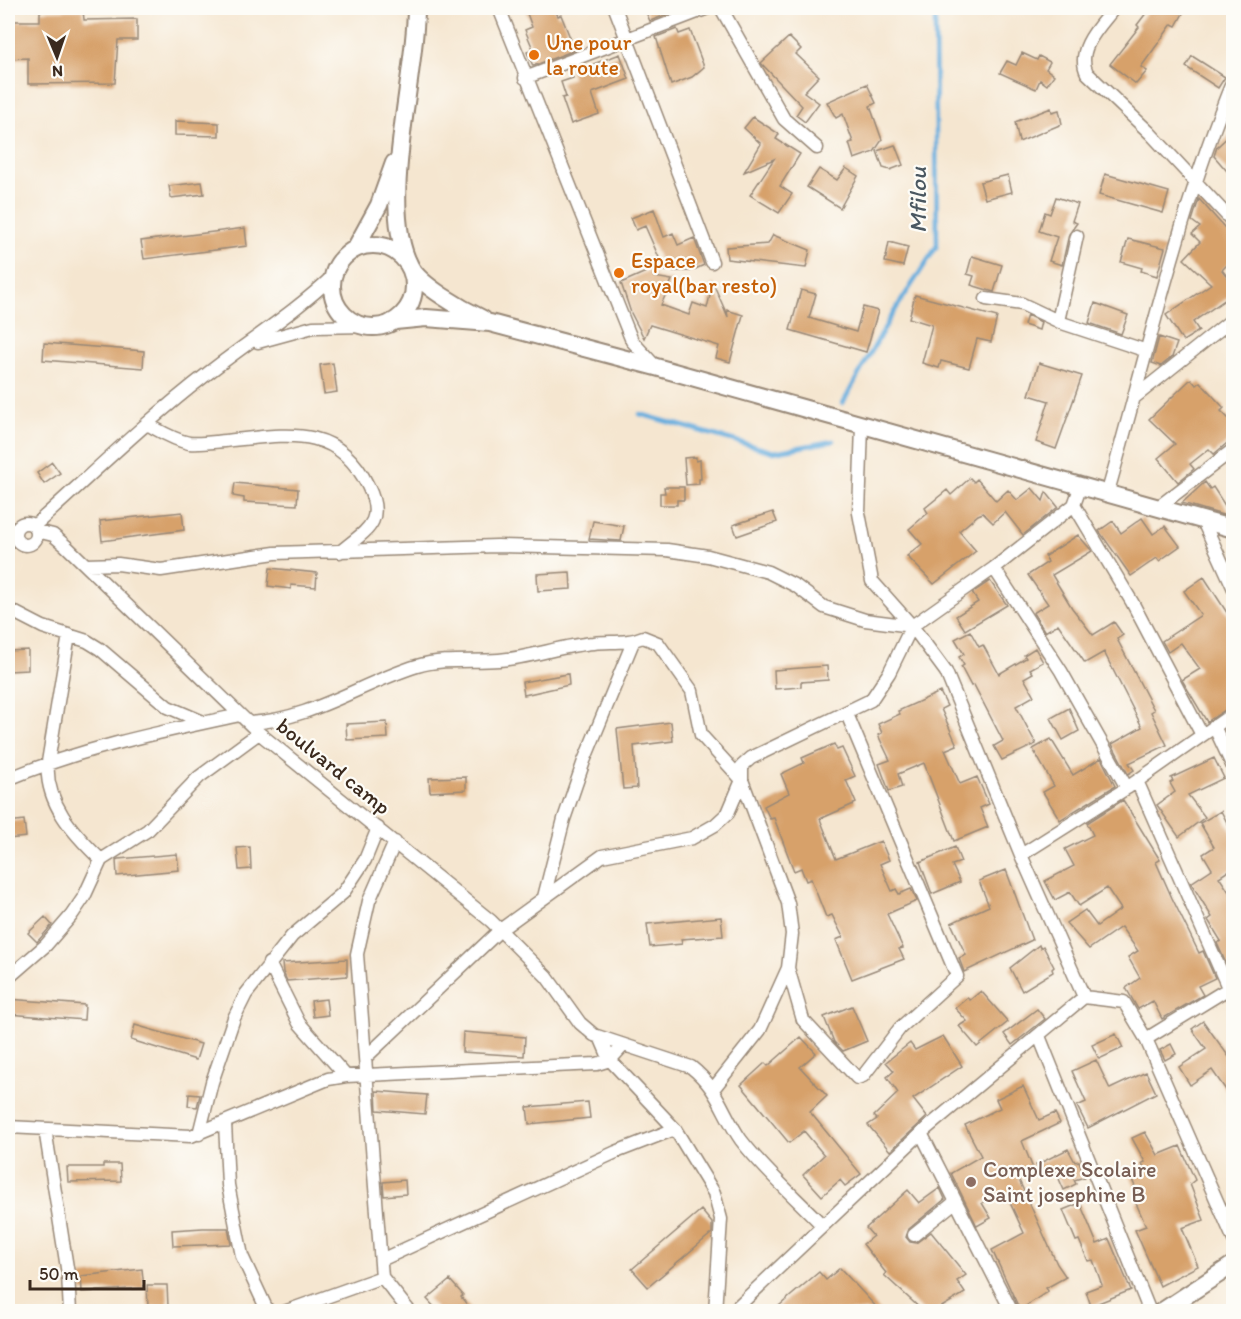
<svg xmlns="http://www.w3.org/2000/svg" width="1241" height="1319" viewBox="0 0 1241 1319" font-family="Itim,sans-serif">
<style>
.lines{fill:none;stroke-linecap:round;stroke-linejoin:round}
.stream{stroke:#68aede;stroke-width:4.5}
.building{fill:#d7a16a}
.street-casing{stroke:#988877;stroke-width:15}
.secondary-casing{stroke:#988877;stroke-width:20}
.street{stroke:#fff;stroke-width:12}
.secondary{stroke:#fff;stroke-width:16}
.food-dot{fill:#e8710a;stroke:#fdfcf7;stroke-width:2}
.education-dot{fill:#8d6e63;stroke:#fdfcf7;stroke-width:2}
.labels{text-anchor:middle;stroke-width:4.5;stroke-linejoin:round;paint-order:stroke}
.food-label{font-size:22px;fill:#c56008;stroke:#fdfcf7;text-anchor:start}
.street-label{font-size:22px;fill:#3b2a1e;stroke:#fdfcf7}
.education-label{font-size:22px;fill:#785e54;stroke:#fdfcf7;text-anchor:start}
.water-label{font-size:24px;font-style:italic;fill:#4b5861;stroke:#fdfcf7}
</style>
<rect width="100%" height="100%" fill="#fdfcf7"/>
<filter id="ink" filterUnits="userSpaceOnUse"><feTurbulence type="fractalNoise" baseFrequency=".0167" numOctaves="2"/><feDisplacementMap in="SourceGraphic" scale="12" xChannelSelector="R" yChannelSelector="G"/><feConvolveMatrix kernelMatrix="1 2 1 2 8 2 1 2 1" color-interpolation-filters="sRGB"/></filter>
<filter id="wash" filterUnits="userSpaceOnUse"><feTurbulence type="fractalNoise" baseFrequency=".008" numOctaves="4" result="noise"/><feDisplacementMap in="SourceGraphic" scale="24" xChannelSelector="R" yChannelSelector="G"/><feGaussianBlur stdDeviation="1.35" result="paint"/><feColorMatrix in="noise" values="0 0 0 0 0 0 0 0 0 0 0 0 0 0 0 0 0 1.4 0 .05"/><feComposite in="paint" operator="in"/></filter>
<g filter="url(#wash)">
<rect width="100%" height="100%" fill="#f5e6d0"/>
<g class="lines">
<path class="stream" d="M843 403 890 318 937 246 935 20 940 8
M640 414 774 452 833 441"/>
</g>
<g id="blocks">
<path class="building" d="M525 8H554L558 16 561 15 575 50 533 66 527 52 533 49 525 30 532 27Z
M644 8H668L671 13 650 21Z
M1150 8H1186L1176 26 1172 24 1141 67 1147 71 1136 84 1110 64 1139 27 1137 25Z
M83 10 84 20 137 19V40H118L115 83 28 84V58L8 59V21H40V11Z
M677 29 679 34 690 30 704 67 692 77 671 85 656 37Z
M789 37 801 49 796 54 819 76 804 92 819 103 805 122 796 115 802 106 761 63Z
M1022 53 1037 60 1039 56 1050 62 1046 69 1054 75 1047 85 1040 80 1036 89 1000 73 1007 61 1016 65Z
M620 54 629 79 592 93 599 114 571 124 562 98 566 97 561 82 573 78 570 70 582 65 583 68Z
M1192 56 1225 77 1218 88 1186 67Z
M867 84 876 103 870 106 882 140 874 152 854 159 849 143 853 142 843 114 836 118 827 102Z
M1051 108 1052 112 1059 110 1062 124 1019 142 1015 122Z
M753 117 779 134 776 139 800 154 780 186 792 194 779 213 750 195 774 159 744 172 761 144 744 128Z
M175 121 219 123V136L175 135Z
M1233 132V178L1214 156 1217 147Z
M895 145 903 165 890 170 883 168 877 151Z
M846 168 858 176 840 208 807 187 819 169 837 180Z
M1105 174 1169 192 1163 213 1099 195Z
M1008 175 1012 192 985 199 980 182Z
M202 182 204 194 171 198 169 186Z
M1056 197 1078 204 1072 221 1077 223 1069 234 1062 265 1049 261 1057 237 1039 231 1045 212 1050 214Z
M1199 199 1233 237V259L1222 270 1233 284V294L1193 322 1199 331 1183 341 1166 315 1211 284 1184 259 1200 242 1192 234 1200 227 1192 221Z
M654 209 664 237 673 233 678 245 694 238 704 265 691 271H665L645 226 636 230 631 218Z
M245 228 247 246 144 259 141 241Z
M773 235 810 250 806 268 727 259 726 247 768 244Z
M1128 239 1165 248 1157 276 1141 271 1142 268 1121 262Z
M889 242 908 247 903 266 885 262Z
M972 256 1002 265 994 292 971 285 974 276 967 274Z
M655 268 654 277 672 280 661 305 689 315 693 303 707 308 713 283 728 317 727 310 743 315 730 362 716 358 719 346 650 325 644 338 631 313 621 283Z
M801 290 816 294 809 318 856 332 863 307 878 311 866 352 790 330Z
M915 295 997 317 991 342 977 339 969 368 941 361 939 368 922 363 932 325 909 318Z
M1095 303 1128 315 1121 334 1089 323Z
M1027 315 1041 322 1039 330 1024 325Z
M1159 337 1177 343 1172 357 1161 366 1152 363Z
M44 343 144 351 143 368 43 360Z
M333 363 337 392 324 394 320 365Z
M1039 363 1082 376 1056 449 1036 442 1049 401 1029 395Z
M1191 379 1196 385 1200 382 1224 408 1221 411 1233 423V438L1214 454 1209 449 1190 464 1194 469 1178 482 1158 458 1175 444 1149 419Z
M696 457V461L700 460 701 479H699V484L686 485 684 458Z
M52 462 60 473 44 484 37 473Z
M970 478 974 482 977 479 996 501 1008 490 1017 500 1032 488 1043 501 1046 492 1058 507 1023 535 1005 512 993 523 983 513 978 515 959 531 976 551 934 584 907 556 922 544 909 529 928 513 925 508 947 490 951 495Z
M1205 482 1210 489 1213 487 1233 518 1182 503Z
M235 483 298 489 297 505 244 502V498L233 496Z
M664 487H684V500H677V505H660V493H665Z
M182 512 184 530 102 541 100 521Z
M773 512 777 522 737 536 733 525Z
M1142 518 1153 534 1165 526 1180 546 1159 561 1157 558 1131 576 1099 531 1113 521 1121 533Z
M593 521 624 526 621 541 589 539Z
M1078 535 1092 551 1052 575 1072 608 1093 635 1114 622 1123 635 1117 639 1154 710 1151 712 1167 745 1129 763 1134 770 1128 774 1112 744 1142 727 1104 652 1085 663 1058 624 1045 632 1033 613 1048 604 1028 575 1048 562 1045 556Z
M270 568 317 573 316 587 291 585V589L268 586Z
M570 572 571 589 538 591 537 574Z
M1204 577 1233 622V705L1207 722 1182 680 1200 669 1181 643 1168 652 1162 641 1201 615 1184 591Z
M990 581 1007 605 965 630 956 616 978 602 972 593Z
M970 631 979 647 983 645 999 674 1026 658 1024 655 1035 648 1043 662 1030 669 1033 673 1024 678 1034 696 1016 706 1036 744 1002 760 994 746 1003 741 974 685 971 686 961 667 964 665 959 657 964 654 955 639Z
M28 650V670L8 671V651Z
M827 666 828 680 801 682V687L775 689 774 670Z
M568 674 569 685 524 695 522 682Z
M940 692 947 706 941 709 957 745 945 750 960 784 977 777 989 804 980 808 988 827 954 841 924 763 898 774 902 787 889 791 879 764 890 760 878 735 882 733 878 724 900 714 898 711Z
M1069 708 1079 731 1063 740 1051 718Z
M387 722 388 738 347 740 346 724Z
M671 722 673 741 634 746 637 788 623 789 617 729Z
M1051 739 1073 775 1101 758 1115 786 1060 820 1043 792 1054 786 1033 749Z
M834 744 837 750 842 748 855 776 846 780 856 803 820 819 836 859 881 841 889 860 880 864 892 891 896 889 899 894 911 889 917 901 887 914 903 948 899 949 904 959 852 979 836 940 843 937 832 915 826 917 811 879 806 881 801 868 794 871 774 818 770 819 764 806 789 793 781 774 804 763 802 758Z
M1214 758 1224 778 1188 795 1205 817 1179 837 1157 805 1175 792 1170 783 1173 781 1171 778Z
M466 777V790L430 792 429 778Z
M1123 800 1160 860 1156 862 1172 898 1199 953 1203 951 1215 978 1198 986 1203 995 1162 1019 1153 1001 1138 1009 1126 988 1140 978 1128 957 1138 951 1121 927 1089 949 1066 923 1085 910 1097 926 1121 909 1107 888 1079 906 1070 892 1055 900 1045 881 1074 866 1065 849 1093 835 1087 823Z
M1221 811 1233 834V868L1219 877 1233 898 1232 977 1217 943 1221 941 1208 920 1212 917 1191 883 1212 869 1203 854 1214 847 1200 823Z
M24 820 26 837 8 839V822Z
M250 847 251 869 239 870 237 848Z
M955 847 961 862 952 865 960 882 932 894 920 862Z
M177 854 179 870 117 876 116 860 118 859Z
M1006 870 1032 940 964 972 959 958 966 955 951 923 989 906 979 881Z
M45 917 52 925 37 942 28 933Z
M721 917 723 936 681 939 682 944 650 947 647 924Z
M1039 945 1040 948 1043 946 1054 967 1052 969 1053 972 1022 991 1010 968Z
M347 959V976L287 981 283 972 282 963Z
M981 991 1008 1022 977 1047 959 1026 967 1021 955 1008 967 998 970 1000Z
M8 999 85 1005 84 1020 8 1014Z
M326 999 328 1015 313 1017 311 1001Z
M852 1006 867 1041 843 1051 834 1042 824 1017Z
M1037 1009 1045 1019 1012 1045 1004 1034Z
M1203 1021 1229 1057 1233 1054V1100L1212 1070 1190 1085 1179 1067 1206 1049 1192 1029Z
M135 1025 201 1044 196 1060 131 1040Z
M463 1032 525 1037 524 1056 462 1052Z
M1116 1034 1123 1048 1099 1059 1092 1045Z
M943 1036 962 1066 913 1099 927 1117 890 1151 868 1125 877 1119 874 1116 898 1093 887 1077 894 1071 886 1062 910 1043 915 1050Z
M801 1037 816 1053 800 1067 827 1096 810 1112 861 1174 845 1186 840 1180 822 1196 803 1175 824 1155 804 1131 789 1143 741 1085 765 1063 768 1066Z
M1171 1044 1176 1054 1165 1060 1160 1050Z
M1096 1060 1110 1089 1146 1072 1156 1093 1088 1128 1077 1106 1086 1102 1072 1071Z
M1023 1086 1039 1120 1055 1113 1060 1123 1022 1141 1034 1171 1018 1178 1057 1264 1066 1277 1046 1288 1048 1291 1020 1310 992 1250 1024 1233 1005 1192 982 1203 991 1218 977 1226 951 1173 981 1156 965 1125 1000 1108 996 1099Z
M376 1091 427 1095 425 1114 377 1110Z
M189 1094 200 1095 197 1107 188 1106Z
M588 1102 590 1118 529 1124 527 1107Z
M1145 1132 1158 1155 1180 1146 1195 1180 1190 1184 1204 1220 1182 1228 1198 1266 1160 1286 1135 1230 1146 1226 1136 1203 1141 1200 1130 1175 1144 1168 1142 1163 1145 1162 1132 1138Z
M1068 1149 1075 1162 1079 1161 1085 1177 1074 1180 1076 1184 1064 1190 1055 1170 1042 1177 1036 1165Z
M103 1164H120L121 1181 68 1182 67 1167H103Z
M405 1180 406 1194 384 1196 383 1182Z
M940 1188 945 1199 909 1229 906 1237 910 1242 916 1243 931 1232 966 1275 957 1281 965 1293 935 1311H923L884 1275 886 1273 863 1244 873 1236 866 1228 908 1190 919 1203Z
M1080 1203 1097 1244 1109 1239 1131 1290 1091 1306 1086 1291 1102 1285 1093 1260 1088 1261 1079 1240 1076 1241 1063 1210Z
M701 1210 712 1223V1233L648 1287 632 1269Z
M203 1228H228L231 1244 173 1246 172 1230Z
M840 1268 880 1311H773L819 1272 826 1280Z
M142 1269 144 1288 82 1292 81 1276Z
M450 1280 463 1295 461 1297 472 1311H438L427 1299Z
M147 1285H167L168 1306 148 1307Z"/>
</g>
</g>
<g filter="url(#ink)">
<use href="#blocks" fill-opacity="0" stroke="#988877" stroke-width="1.5"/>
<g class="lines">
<g class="street-casing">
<path id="street" d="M499 8 632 341 656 367
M615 8 712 262
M721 8 784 119 817 148
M1114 8C1101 25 1075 49 1087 73L1150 133 1234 223
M525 78 708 8
M986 299 1022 304 1062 323 1144 350
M1058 321 1077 236
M258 342 313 327 367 326
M1135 397 1234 318
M147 424C160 431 174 440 189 443 201 444 213 442 225 441 285 435 337 422 368 486 386 523 366 530 340 552
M862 426 859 513 872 581 912 626 946 672 1021 855 1084 997 1124 1002 1146 1039 1234 1240
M1107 495C1147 355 1178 214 1234 78
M1074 505 1132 602 1202 735
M1157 508 1234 449
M1203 521 1234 589
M15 534a11 11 0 1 1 22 0a11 11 0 1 1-22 0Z
M34 526C91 475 146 421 207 374 249 341 294 313 333 276
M37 531 53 535 66 546 259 733 491 921 547 977 580 1023 594 1035 691 1067C719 1089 722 1113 741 1140 764 1170 795 1197 822 1225
M86 565 118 564 161 570 275 553 497 546 667 550 708 556 768 572 796 586 824 607 865 620 912 626
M994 568 1061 671 1127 788
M8 609 43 627 87 641 100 649 168 707 203 722
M69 635 48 762C44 802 74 834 101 860
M249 723C311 720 359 684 417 666 444 658 472 662 499 660 531 658 562 645 594 643 611 641 627 644 643 637L658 643 692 691 701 735 742 780 788 903 792 934 788 968 803 1020 857 1078 863 1076 900 1028 957 976 847 714
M1214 726 1234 769
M8 779C82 748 161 732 240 715
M1137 781 1234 1001
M395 842 369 901 357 954 382 1277 410 1312
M1021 855 1127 788 1234 713
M544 897 564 819 584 761 633 642
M269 963 299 1023 346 1076
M8 978 46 945 71 916 84 897 101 860 148 830 199 777 259 733
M1039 1036 1150 1312
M601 1039 610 1060 675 1129 714 1193 721 1219 715 1312
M1146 1039 1234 985
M365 1058 500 930 602 856 692 838 715 825 728 813 742 780V766L751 758 871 700 889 673 912 626 994 568 1074 505 1080 488
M714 1088 760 1030 788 968
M225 1123 228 1185 242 1256 268 1312
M8 1127 191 1136 328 1079 346 1076 597 1064 610 1060 623 1046
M45 1129 68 1274 70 1312
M921 1133 1012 1312
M199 1134 212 1082 234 1018 246 994 292 936 343 893 365 860 378 828
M914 1235 955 1202
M381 1260 616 1152 675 1129
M284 1312 382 1277
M732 1312 921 1133 1084 997"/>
</g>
<g class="secondary-casing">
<path id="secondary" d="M416 8C416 79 378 205 410 266 419 285 464 310 483 319
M332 286a41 41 0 1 1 82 0a41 41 0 1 1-82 0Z
M355 249 379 205 394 163
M395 321 426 318 490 323 656 367 1234 529
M1161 1312 1234 1264"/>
</g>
<use href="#street" class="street"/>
<use href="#secondary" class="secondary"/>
</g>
</g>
<g class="food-dot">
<circle cx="534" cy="55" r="6"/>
<circle cx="619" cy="273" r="6"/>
</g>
<circle class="education-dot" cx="971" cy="1182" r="6"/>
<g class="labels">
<g class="food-label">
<text x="546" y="50">Une pour<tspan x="546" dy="25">la route</tspan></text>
<text x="631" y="268">Espace<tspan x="631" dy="25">royal(bar resto)</tspan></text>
</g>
<g class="street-label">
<text transform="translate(334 766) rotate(39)" y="8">boulvard camp</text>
</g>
<g class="education-label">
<text x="983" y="1177">Complexe Scolaire<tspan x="983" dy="25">Saint josephine B</tspan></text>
</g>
<g class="water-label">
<text transform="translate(918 200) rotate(-90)" y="8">Mfilou</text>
</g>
</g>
<rect width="1241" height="1319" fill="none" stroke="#fdfcf7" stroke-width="30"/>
<g transform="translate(57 57) rotate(178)" stroke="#fdfcf7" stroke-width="4.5" paint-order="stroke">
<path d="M0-4.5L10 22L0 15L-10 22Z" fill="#3b2a1e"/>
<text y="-9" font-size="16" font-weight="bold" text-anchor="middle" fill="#3b2a1e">N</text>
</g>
<path d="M30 1280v9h114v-9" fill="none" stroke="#3b2a1e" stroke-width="3"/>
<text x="39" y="1280" font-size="18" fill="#3b2a1e" stroke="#fdfcf7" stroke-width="4.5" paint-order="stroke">50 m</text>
</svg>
